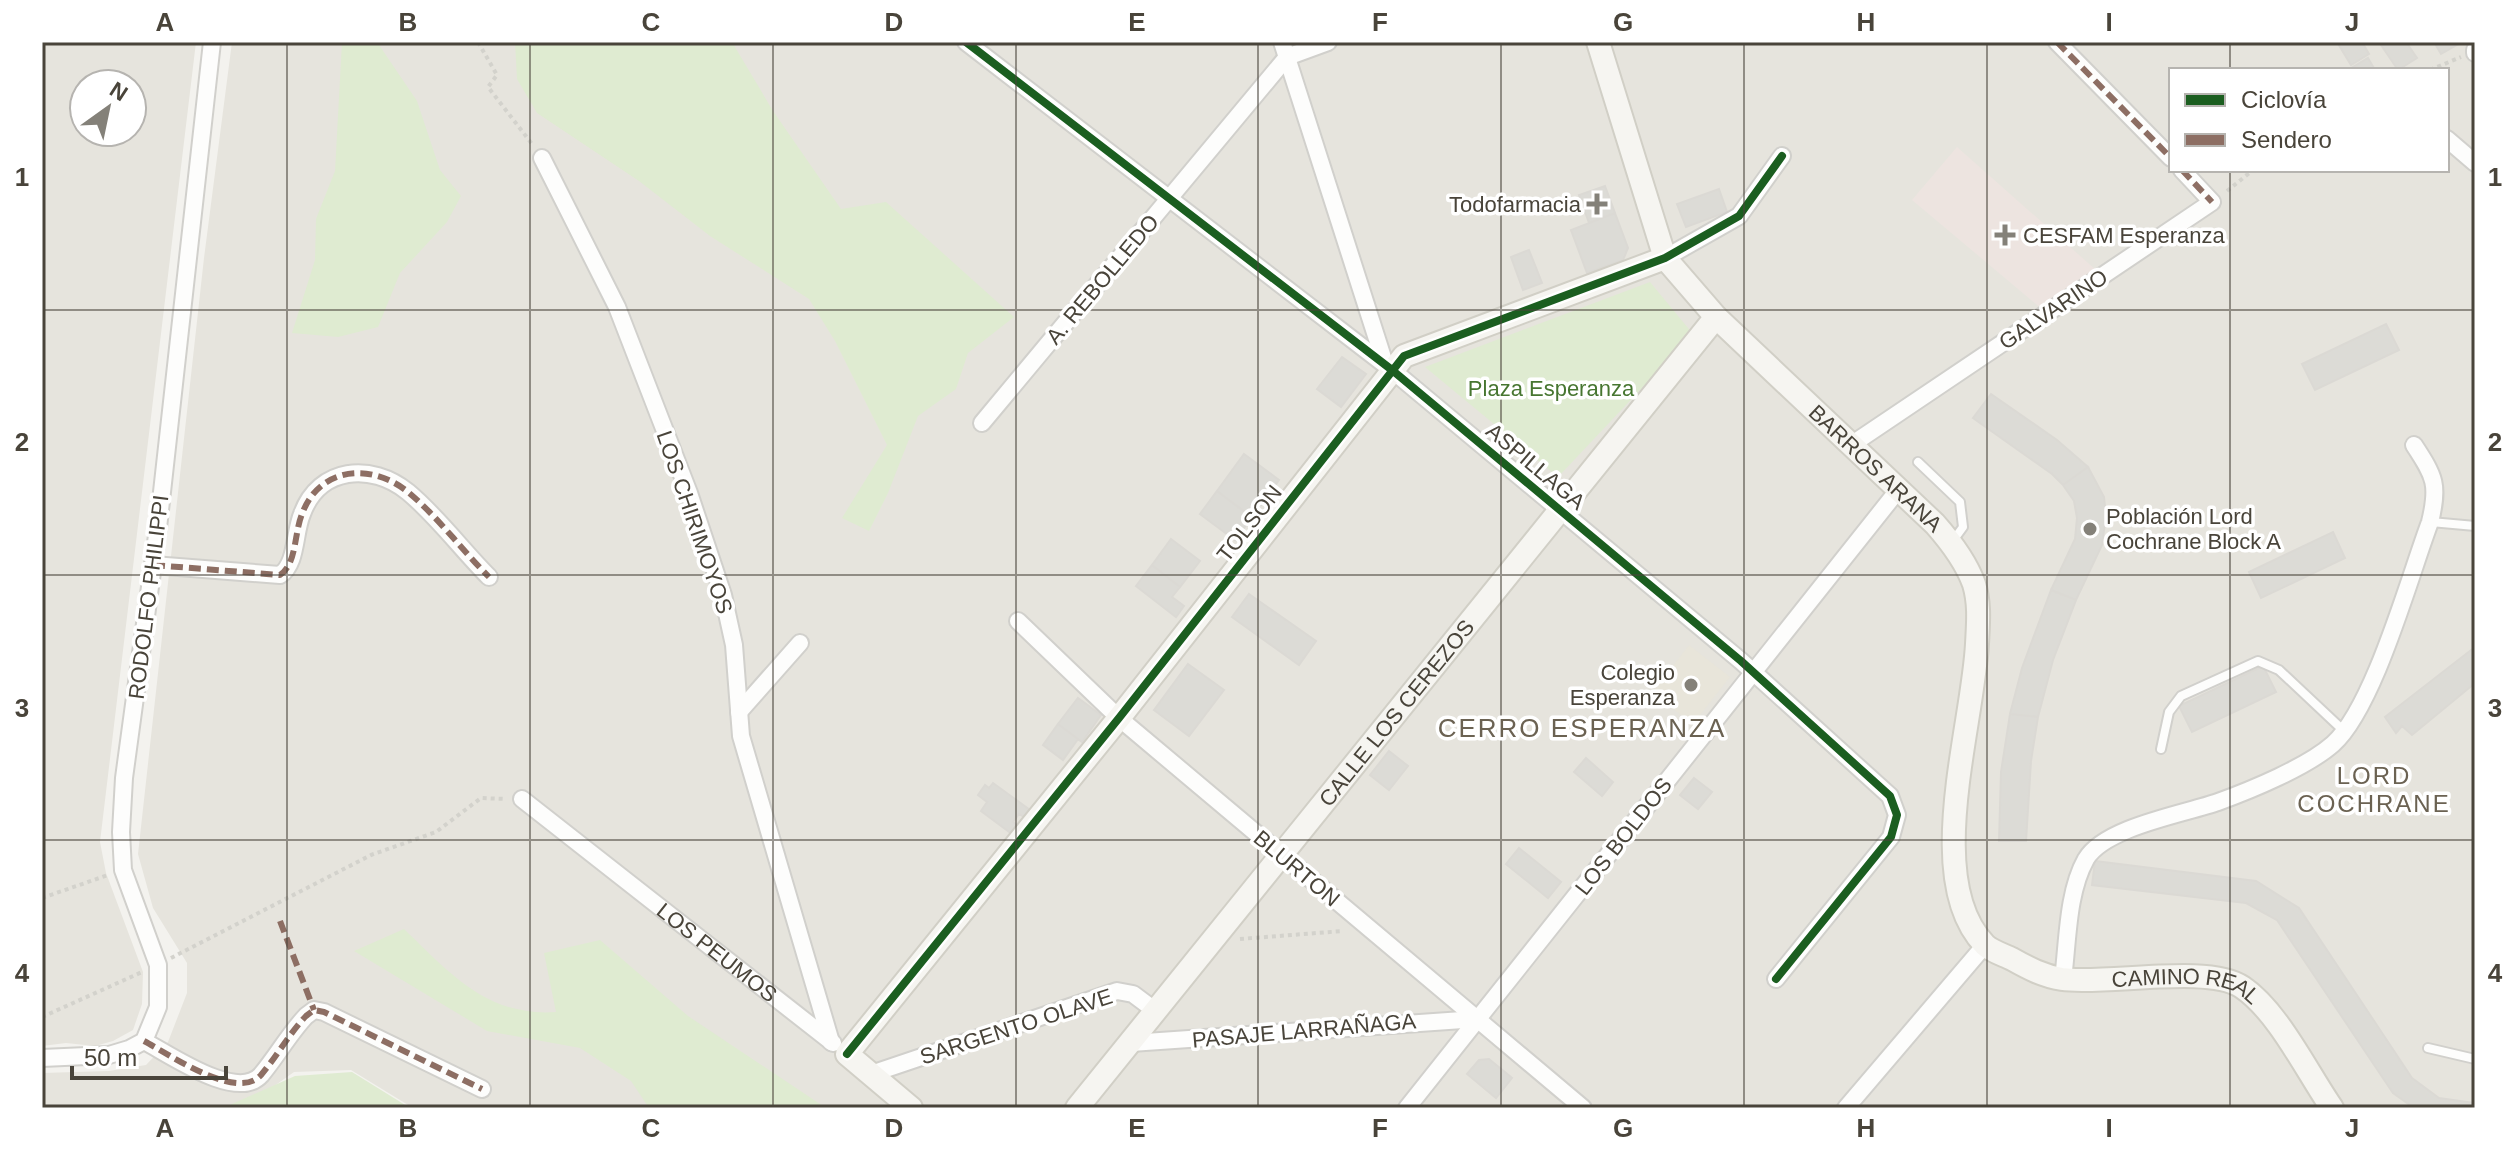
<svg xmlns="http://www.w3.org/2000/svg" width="2517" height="1150" viewBox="0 0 2517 1150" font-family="Helvetica,sans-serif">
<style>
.residential{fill:#e6e4dd;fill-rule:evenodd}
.education{fill:#e8e5da}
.medical{fill:#ede4e0}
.green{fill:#dfebd1}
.building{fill:#dcdbd6;stroke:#dbd9d4;stroke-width:2}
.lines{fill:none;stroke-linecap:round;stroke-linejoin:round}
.lane-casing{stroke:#d1d0cc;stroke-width:12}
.street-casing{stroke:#d1d0cc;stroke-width:20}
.secondary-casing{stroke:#d1cfc6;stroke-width:26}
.path{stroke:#d3d2cc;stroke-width:4;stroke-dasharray:4 4;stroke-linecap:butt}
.lane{stroke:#fdfdfc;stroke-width:8}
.street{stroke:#fdfdfc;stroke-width:16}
.secondary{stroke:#f6f5f1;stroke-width:22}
.quiet{stroke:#8d6e63;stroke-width:6;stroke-dasharray:12 6;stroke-linecap:butt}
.cycleway-casing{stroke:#fff;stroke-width:13}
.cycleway{stroke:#1b5e20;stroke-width:8}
.grid{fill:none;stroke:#49443a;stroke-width:2;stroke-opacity:0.55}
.poi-dot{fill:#848179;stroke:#fff;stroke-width:3}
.labels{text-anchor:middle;stroke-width:7;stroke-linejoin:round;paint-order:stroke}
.poi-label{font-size:22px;fill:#49443a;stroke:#fff;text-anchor:end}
.street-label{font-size:22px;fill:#49443a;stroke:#fff}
.park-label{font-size:22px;fill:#477631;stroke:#fff}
.neighbourhood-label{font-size:24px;letter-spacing:2px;fill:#6b6252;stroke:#fff}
.quarter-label{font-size:26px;letter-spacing:2px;fill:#6b6252;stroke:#fff}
.neatline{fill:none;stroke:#49443a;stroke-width:3}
.grid-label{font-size:26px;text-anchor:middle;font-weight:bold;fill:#49443a}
</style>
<rect width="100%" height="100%" fill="#f3f2ee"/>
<path class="residential" d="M42 42H196L100 842 106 873 143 972 142 1004 133 1030 113 1041 95 1046 66 1043 42 1046ZM84 84H132V132H84Z
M232 42H2475V1108H413L351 1070 294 1072 243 1108H42V1073L109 1071 146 1065 168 1042 187 993V963L153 908 138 854 204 258ZM2171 70H2447V170H2171Z"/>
<path class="education" d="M1689 645 1730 677 1693 724 1652 693Z"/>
<path class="medical" d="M1957 147 2096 270 2043 310 1912 200Z"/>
<path class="green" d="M342 42H377L417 101 440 170 461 196 447 222 400 273 378 327 338 337 292 333 315 260 316 219 335 171Z
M515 42H732L773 111 841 209 886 202 1014 317 968 353 956 389 918 416 888 493 869 531 842 518 887 445 835 341 809 299 710 236 639 181 537 113 517 79Z
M1650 282 1693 334 1558 477 1425 367Z
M404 929C450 973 487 1017 556 1012L544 953 600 940 688 1016 826 1108H649L631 1081 580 1048 487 1031 354 951Z
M352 1072 410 1108H223L295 1076Z"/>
<path class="building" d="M2337 42H2362L2369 54 2351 65Z
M2379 42H2406L2417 58 2398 70Z
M2434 42H2462L2441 54Z
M2368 58 2375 70H2348Z
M1605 186 1615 213 1589 223 1579 195Z
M1719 189 1727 212 1686 227 1677 204Z
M1615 213 1628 248 1623 260 1587 273 1571 230Z
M1529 250 1542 283 1523 290 1511 257Z
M2386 324 2399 350 2315 390 2302 364Z
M1342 357 1366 374 1341 407 1317 389Z
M1991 394 2057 440 2088 467 2063 485 2052 474 1973 418Z
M1244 454 1279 480 1261 505 1255 500 1246 513 1217 491Z
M2088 467 2104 497 2106 516 2102 545 2076 600 2051 590 2075 539 2077 518 2074 501 2063 485Z
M1217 491 1252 517 1235 540 1200 514Z
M2333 532 2345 558 2261 598 2249 572Z
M1171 539 1200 561 1180 587 1152 565Z
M1152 565 1180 587 1172 597 1184 606 1176 617 1136 586Z
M2051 590 2076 600 2053 660 2038 717 2010 714 2022 668Z
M1249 594 1316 641 1299 665 1232 617Z
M2475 647V683L2412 735 2402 726 2396 733 2385 717Z
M1188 664 1224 690 1189 736 1154 710Z
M2263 666 2276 692 2192 732 2179 706Z
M1078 698 1101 715 1082 742 1058 724Z
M2010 714 2038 717 2031 761 2026 841H1999L2001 772Z
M1058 724 1078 739 1063 760 1043 745Z
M1389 751 1408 766 1389 790 1370 775Z
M1586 758 1613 782 1602 796 1574 772Z
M1694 778 1712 792 1698 809 1680 795Z
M993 783 1030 810 1024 817 1019 814 1013 822 1018 826 1012 834 981 811 987 802 978 795 985 785 989 788Z
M1519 848 1561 882 1548 898 1506 864Z
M2095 861 2256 881 2299 908 2412 1078 2439 1098 2475 1103V1108H2414L2393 1093 2277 920 2246 903 2092 885Z
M1489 1059 1512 1078 1496 1098 1467 1074 1479 1060Z"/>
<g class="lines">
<g class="lane-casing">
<path id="lane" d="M1918 462 1960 502 1963 527 1952 542
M2431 522 2475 526
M2161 749 2169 712 2181 696 2258 661 2279 670 2344 731
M2428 1048 2475 1059"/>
</g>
<g class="street-casing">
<g id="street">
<path d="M966 42 1392 370 1741 661 1890 796 1897 815 1891 837 1776 979"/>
<path d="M1282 42 1385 364"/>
<path d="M2057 42 2171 158"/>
<path d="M2475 50V53"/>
<path d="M2447 139 2475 163"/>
<path d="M542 158 617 307 689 493 723 595 734 645 741 736 831 1042"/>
<path d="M1665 258 1739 216 1782 156"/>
<path d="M982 423 1287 57 1328 42"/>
<path d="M1851 445 2212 202 2182 170"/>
<path d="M153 565 280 575C297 564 294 533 302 514 319 467 371 462 408 492 437 516 462 550 489 577"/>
<path d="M1018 621 1119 718 1583 1108"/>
<path d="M739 712 800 643"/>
<path id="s1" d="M522 799 833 1043"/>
<path d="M2063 979C2068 941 2067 893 2086 859 2105 827 2184 814 2218 802 2251 790 2307 767 2333 744 2374 707 2409 578 2430 522 2439 485 2435 477 2414 445"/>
<path d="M144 1041C169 1054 237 1102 261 1075 277 1056 289 1034 306 1016L314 1010 324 1012 482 1089"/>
<path d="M1131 1043 1477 1019"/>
<path d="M42 1058 109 1055 129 1049 144 1041 158 1007V965L123 870 121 832 124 778 158 528 212 42"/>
<path d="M871 1074 1117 991 1133 994 1157 1012"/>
<path d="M1407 1108 1899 489"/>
<path d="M1846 1108 1985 945"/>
</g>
</g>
<g class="secondary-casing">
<g id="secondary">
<path id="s2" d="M1598 42 1665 258 1716 317 1935 524C1950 541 1966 562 1974 584 1980 604 1978 624 1977 644 1973 726 1922 881 1985 945 1991 951 2004 955 2012 959 2028 968 2043 976 2062 979 2106 985 2209 964 2242 987 2278 1011 2307 1072 2332 1108"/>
<path d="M911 1108 847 1054 1119 718 1404 356 1665 258"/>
<path id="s3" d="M1077 1108 1716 317"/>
</g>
</g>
<path class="path" d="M478 42 497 75 488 87 532 144
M2430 70 2461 57
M2227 191 2253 170
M42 898 108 875
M1240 939 1343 931
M171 958 371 855 436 832 481 798 506 799
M42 1017 142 972"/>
<use href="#lane" class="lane"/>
<use href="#street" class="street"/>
<use href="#secondary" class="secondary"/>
<path class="quiet" d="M2057 42 2171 158
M2182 170 2212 202
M153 565 280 575C297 564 294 533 302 514 319 467 371 462 408 492 437 516 462 550 489 577
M280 921 314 1010
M144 1041C169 1054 237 1102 261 1075 277 1056 289 1034 306 1016L314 1010 324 1012 482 1089"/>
<g class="cycleway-casing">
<path id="cycleway" d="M966 42 1392 370 1741 661 1890 796 1897 815 1891 837 1776 979
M847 1054 1119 718 1404 356 1665 258 1739 216 1782 156"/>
</g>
<use href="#cycleway" class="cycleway"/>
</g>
<path class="grid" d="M287 42V1108M530 42V1108M773 42V1108M1016 42V1108M1258 42V1108M1501 42V1108M1744 42V1108M1987 42V1108M2230 42V70M2230 170V1108M42 310H2475M42 575H2475M42 840H2475"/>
<g class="poi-dot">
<path d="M1593 192h8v8h8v8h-8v8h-8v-8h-8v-8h8z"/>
<path d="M2001 223h8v8h8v8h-8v8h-8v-8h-8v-8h8z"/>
<circle cx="2090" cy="529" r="8"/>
<circle cx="1691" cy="685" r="8"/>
</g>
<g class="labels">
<g class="poi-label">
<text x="1581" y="212">Todofarmacia</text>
<text x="2023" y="243" text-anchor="start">CESFAM Esperanza</text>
<text x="2106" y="524" text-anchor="start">Población Lord<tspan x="2106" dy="25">Cochrane Block A</tspan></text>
<text x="1675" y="680">Colegio<tspan x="1675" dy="25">Esperanza</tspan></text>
</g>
<g class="street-label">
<text transform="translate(1102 279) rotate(-50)" y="8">A. REBOLLEDO</text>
<text transform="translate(2053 309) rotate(-34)" y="8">GALVARINO</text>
<text transform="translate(1536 466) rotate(40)" y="8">ASPILLAGA</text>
<text dy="8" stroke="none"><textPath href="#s2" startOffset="524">BARROS ARANA</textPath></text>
<text transform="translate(695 522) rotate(71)" y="8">LOS CHIRIMOYOS</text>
<text transform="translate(1249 523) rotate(-52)" y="8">TOLSON</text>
<text transform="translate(148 597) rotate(-83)" y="8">RODOLFO PHILIPPI</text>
<text dy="8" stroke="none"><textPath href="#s3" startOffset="508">CALLE LOS CEREZOS</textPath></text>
<text transform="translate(1623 836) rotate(-52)" y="8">LOS BOLDOS</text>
<text transform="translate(1297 868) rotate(40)" y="8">BLURTON</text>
<text dy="8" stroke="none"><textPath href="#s1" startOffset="248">LOS PEUMOS</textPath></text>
<text dy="8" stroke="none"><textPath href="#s2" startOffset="1258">CAMINO REAL</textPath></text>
<text transform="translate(1016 1026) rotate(-18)" y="8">SARGENTO OLAVE</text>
<text transform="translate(1304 1030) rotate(-5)" y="8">PASAJE LARRAÑAGA</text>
</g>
<g class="park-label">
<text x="1551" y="396">Plaza Esperanza</text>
</g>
<g class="neighbourhood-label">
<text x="2374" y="784">LORD<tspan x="2374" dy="28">COCHRANE</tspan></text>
</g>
<g class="quarter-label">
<text x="1582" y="737">CERRO ESPERANZA</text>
</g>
</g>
<rect width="2517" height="1150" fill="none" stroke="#ffffff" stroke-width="88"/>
<rect x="2169" y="68" width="280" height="104" fill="#ffffff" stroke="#b6b4b0" stroke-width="2"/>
<rect x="2185" y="94" width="40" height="12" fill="#1b5e20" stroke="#b6b4b0" stroke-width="2"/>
<text x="2241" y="108" font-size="24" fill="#49443a">Ciclovía</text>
<rect x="2185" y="134" width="40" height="12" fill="#8d6e63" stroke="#b6b4b0" stroke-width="2"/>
<text x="2241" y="148" font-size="24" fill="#49443a">Sendero</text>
<g transform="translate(108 108) rotate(33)"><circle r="38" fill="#ffffff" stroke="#b6b4b0" stroke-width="2"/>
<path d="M0-6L14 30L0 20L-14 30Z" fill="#848179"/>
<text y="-12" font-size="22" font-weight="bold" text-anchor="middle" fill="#49443a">N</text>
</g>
<path d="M72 1066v12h154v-12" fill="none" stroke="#49443a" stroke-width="4"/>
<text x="84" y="1066" font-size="24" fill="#49443a" stroke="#ffffff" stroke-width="6" paint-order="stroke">50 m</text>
<rect x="44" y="44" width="2429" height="1062" class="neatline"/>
<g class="grid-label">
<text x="165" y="31">A</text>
<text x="408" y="31">B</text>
<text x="651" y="31">C</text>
<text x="894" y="31">D</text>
<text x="1137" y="31">E</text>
<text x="1380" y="31">F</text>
<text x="1623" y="31">G</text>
<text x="1866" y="31">H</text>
<text x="2109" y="31">I</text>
<text x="2352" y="31">J</text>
<text x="22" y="186">1</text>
<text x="2495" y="186">1</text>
<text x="22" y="451">2</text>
<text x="2495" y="451">2</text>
<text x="22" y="717">3</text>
<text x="2495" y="717">3</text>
<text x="22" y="982">4</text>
<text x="2495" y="982">4</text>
<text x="165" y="1137">A</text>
<text x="408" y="1137">B</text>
<text x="651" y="1137">C</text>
<text x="894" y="1137">D</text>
<text x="1137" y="1137">E</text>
<text x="1380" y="1137">F</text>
<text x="1623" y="1137">G</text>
<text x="1866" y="1137">H</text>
<text x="2109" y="1137">I</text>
<text x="2352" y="1137">J</text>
</g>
</svg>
